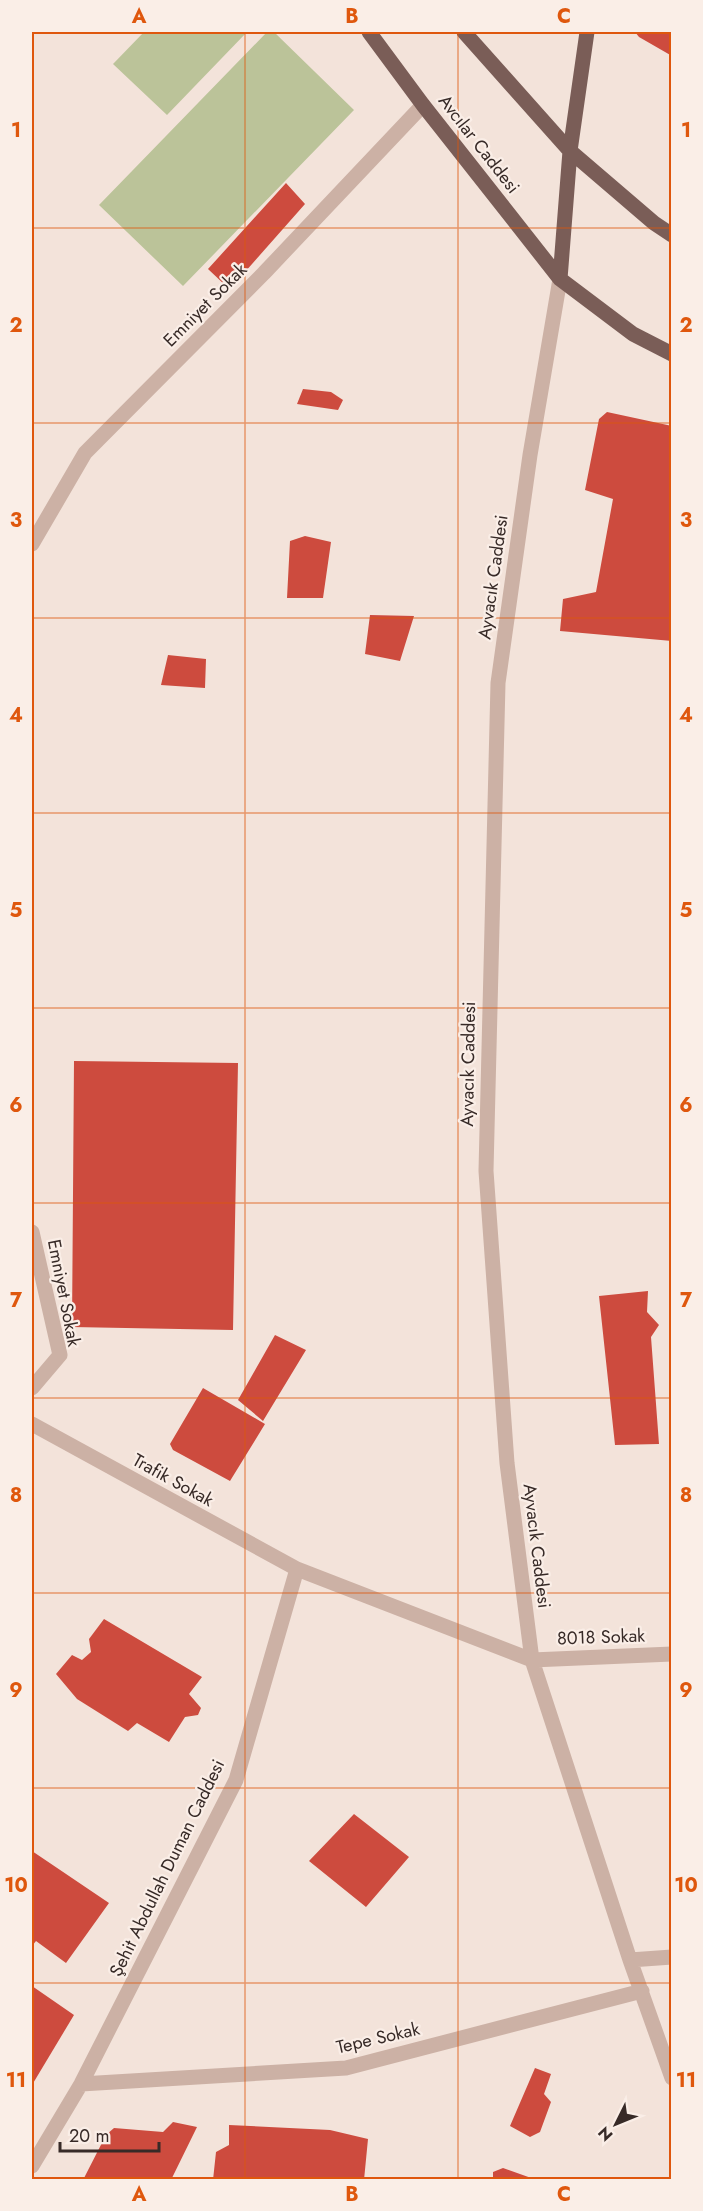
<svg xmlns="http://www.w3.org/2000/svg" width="703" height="2211" viewBox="0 0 703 2211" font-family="Jost,sans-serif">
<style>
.green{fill:#bbc399}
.building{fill:#cd4b3e}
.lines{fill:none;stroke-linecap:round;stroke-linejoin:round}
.minor{stroke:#ccb1a5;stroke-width:15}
.major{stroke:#7a5d57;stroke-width:15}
.grid{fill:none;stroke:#df570d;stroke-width:1.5;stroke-opacity:0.55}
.labels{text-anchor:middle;stroke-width:4.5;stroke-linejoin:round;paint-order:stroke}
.street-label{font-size:18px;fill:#372a27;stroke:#faeee7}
.neatline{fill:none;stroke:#df570d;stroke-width:2}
.grid-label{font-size:20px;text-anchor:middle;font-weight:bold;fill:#df570d}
</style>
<rect width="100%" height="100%" fill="#f3e3da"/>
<path class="green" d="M144 32H247L167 115 113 64Z
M267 32H274L354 110 183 286 99 205Z"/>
<path class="building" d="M635 32H672V56L639 37Z
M286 183 305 204 237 281 226 286 208 269Z
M303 389 331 392 343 400 338 410 297 404Z
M607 412 672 426V641L560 631 563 599 596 592 613 499 585 490 599 419Z
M305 536 331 542 323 598H287L290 541Z
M370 615 414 616 400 661 365 654Z
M168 655 206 659 205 688 161 685Z
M74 1061 238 1063 233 1330 72 1327Z
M648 1291 647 1312 659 1325 651 1337 659 1444 615 1445 599 1296Z
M275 1335 306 1350 263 1421 238 1400Z
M203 1388 265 1424 230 1481 173 1450 170 1444Z
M104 1619 202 1677 189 1694 201 1708 198 1715 185 1717 169 1742 137 1723 128 1731 77 1699 56 1674 72 1655 82 1660 91 1652 89 1639Z
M354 1814 409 1857 366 1907 309 1861Z
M32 1851 109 1903 66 1963 36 1941 32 1946Z
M32 1986 74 2015 32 2085Z
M535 2068 551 2074 544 2094 551 2102 540 2132 530 2137 510 2126Z
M173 2122 197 2127 171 2180H83L106 2135 114 2128 163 2132Z
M229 2125 330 2130 368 2139 364 2180H213L216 2152 229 2145Z
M503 2168 534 2179V2180H493V2172Z"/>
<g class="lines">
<path class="minor" d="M560 279 530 455 498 683 486 1171 507 1463 532 1660 630 1960 672 2078
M32 544 85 453 264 273 423 105
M32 1232 60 1355 32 1388
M32 1424 297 1569 532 1660 672 1654
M630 1960 672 1957
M81 2084 346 2068 642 1991
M32 2166 81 2084 236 1780 297 1569"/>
<path class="major" d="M369 32 423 105 560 279 633 334 672 354
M464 32 570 151 654 223 672 235
M560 279 570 151 587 32"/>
</g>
<path class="grid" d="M245 32V2180M458 32V2180M32 228H672M32 423H672M32 618H672M32 813H672M32 1008H672M32 1203H672M32 1398H672M32 1593H672M32 1788H672M32 1983H672"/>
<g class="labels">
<g class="street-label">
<text transform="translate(479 144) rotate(52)" y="6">Avcılar Caddesi</text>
<text transform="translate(205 305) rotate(-45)" y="6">Emniyet Sokak</text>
<text transform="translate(493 577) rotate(-82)" y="6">Ayvacık Caddesi</text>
<text transform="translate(468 1064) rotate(-89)" y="6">Ayvacık Caddesi</text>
<text transform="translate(64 1293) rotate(79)" y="6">Emniyet Sokak</text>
<text transform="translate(173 1480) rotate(29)" y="6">Trafik Sokak</text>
<text transform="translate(537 1546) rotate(83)" y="6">Ayvacık Caddesi</text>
<text transform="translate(601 1637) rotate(-2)" y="6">8018 Sokak</text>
<text transform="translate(167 1868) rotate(-64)" y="6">Şehit Abdullah Duman Caddesi</text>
<text transform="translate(378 2038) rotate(-13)" y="6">Tepe Sokak</text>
</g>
</g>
<rect width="703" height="2211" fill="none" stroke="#faeee7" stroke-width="66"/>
<g transform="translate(616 2124) rotate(227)" stroke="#faeee7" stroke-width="4.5" paint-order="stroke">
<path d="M0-4.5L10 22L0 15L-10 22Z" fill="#372a27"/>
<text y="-9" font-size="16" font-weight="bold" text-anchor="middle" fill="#372a27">N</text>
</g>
<path d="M60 2142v9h99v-9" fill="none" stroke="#372a27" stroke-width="3"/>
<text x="69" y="2142" font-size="18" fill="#372a27" stroke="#faeee7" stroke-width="4.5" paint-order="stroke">20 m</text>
<rect x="33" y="33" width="637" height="2145" class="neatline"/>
<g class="grid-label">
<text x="139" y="23">A</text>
<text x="352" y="23">B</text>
<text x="564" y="23">C</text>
<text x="16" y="137">1</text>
<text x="686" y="137">1</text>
<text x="16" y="332">2</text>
<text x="686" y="332">2</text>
<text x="16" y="527">3</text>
<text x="686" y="527">3</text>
<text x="16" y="722">4</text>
<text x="686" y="722">4</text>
<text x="16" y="917">5</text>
<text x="686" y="917">5</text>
<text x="16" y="1112">6</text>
<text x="686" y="1112">6</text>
<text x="16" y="1307">7</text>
<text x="686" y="1307">7</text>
<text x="16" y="1502">8</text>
<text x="686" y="1502">8</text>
<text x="16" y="1697">9</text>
<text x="686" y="1697">9</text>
<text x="16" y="1892">10</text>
<text x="686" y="1892">10</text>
<text x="16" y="2087">11</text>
<text x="686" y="2087">11</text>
<text x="139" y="2201">A</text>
<text x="352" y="2201">B</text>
<text x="564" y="2201">C</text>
</g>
</svg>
